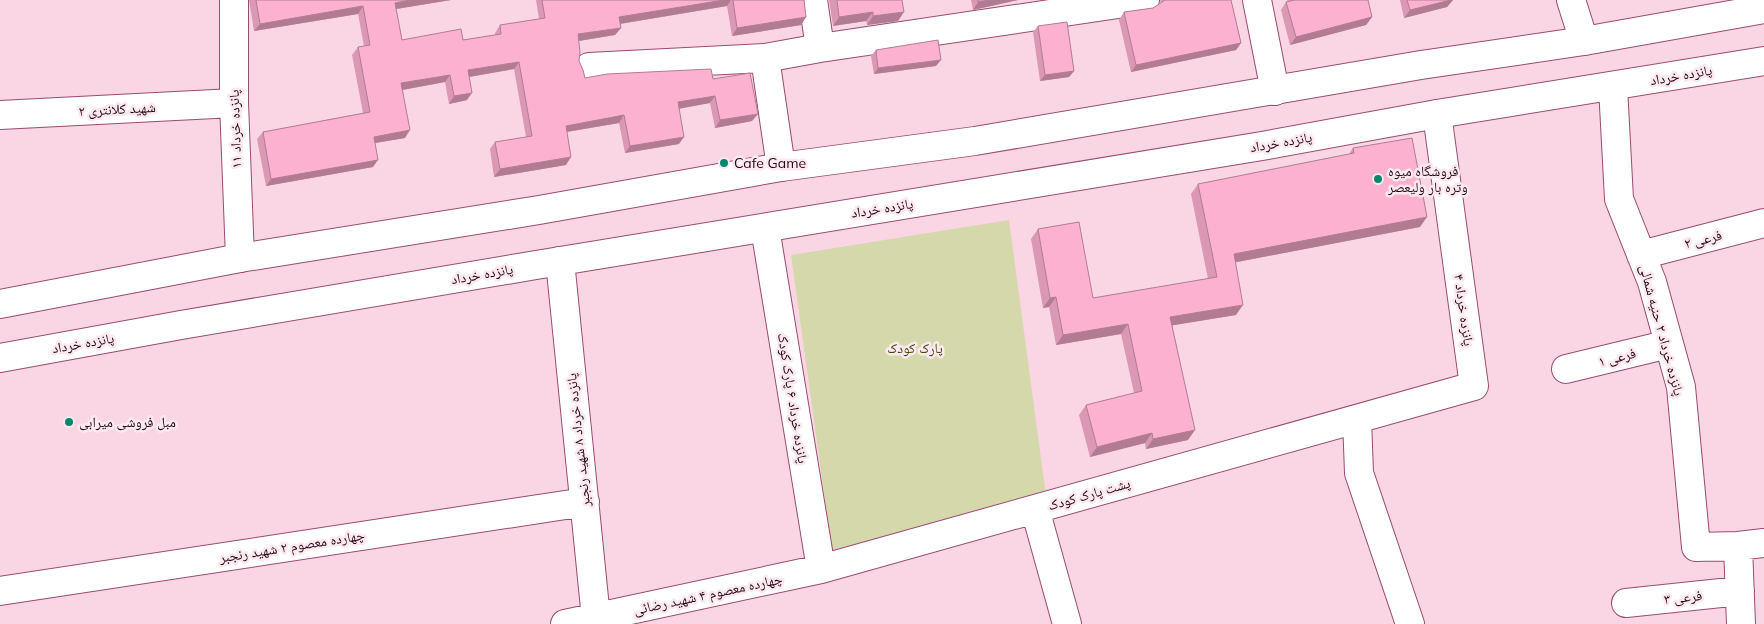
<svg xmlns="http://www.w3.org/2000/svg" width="1764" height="624" viewBox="0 0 1764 624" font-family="Mulish,'Noto Naskh Arabic',sans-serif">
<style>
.green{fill:#d4d8ab}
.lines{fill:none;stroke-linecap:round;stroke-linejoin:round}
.street-casing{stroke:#984c70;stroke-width:30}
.secondary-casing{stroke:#984c70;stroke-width:30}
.street{stroke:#fff;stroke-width:28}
.secondary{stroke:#fff;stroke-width:28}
.wall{fill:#da98b4}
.shaded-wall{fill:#b17c92}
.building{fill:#fdb1d1;stroke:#b17c92}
.poi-dot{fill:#02896d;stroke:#fce9f0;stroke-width:2}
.labels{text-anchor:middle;stroke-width:5;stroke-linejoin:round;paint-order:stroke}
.street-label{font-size:14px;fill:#260817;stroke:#fce9f0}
.poi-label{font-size:14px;fill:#260817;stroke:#fce9f0;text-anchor:start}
.park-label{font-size:14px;fill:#44470d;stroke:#fce9f0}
</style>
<rect width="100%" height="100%" fill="#fad6e5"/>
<path class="green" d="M1009 220 1046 496 832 550 791 255Z"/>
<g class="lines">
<g class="street-casing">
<path id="street" d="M234 0V103L240 258
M1257 0 1275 91
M1571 0 1584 41
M820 48 1145 0
M589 67 765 58
M1613 87 1619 199 1652 282 1681 387 1696 547 1738 546 1741 624
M0 115 234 103
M781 167 765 58 820 48 813 0
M765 228 821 569
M1641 255 1764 223
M560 261 596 618 598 624
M1566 369 1669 344
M1357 419 1359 473 1410 624
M1035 509 1067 624
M1738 546 1764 543
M0 591 585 502
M1626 603 1740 591
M565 624 821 569 1474 386 1437 114"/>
</g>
<g class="secondary-casing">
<path id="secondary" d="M0 304 240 258 539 210 781 167 975 141 1421 65 1584 41 1764 9
M0 358 181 325 536 265 1262 146 1437 114 1764 61"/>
</g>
<use href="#street" class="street"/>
<use href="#secondary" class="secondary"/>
</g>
<path class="wall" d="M249 0H451L396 9 402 40H463L495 35V33L500 25 539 19 536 0H804L806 17 801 25 732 36 727 6 620 24 621 28 615 35 579 41V61L585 78 713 79 752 121 715 128 710 103 679 108V144L625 153 619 123 567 132 566 165 494 177 490 149 495 142 526 137 514 69 469 77 467 100 449 104 445 82 403 90 405 138 375 143 373 167 266 186 257 139 263 132 363 113 352 55 358 47 364 46 358 14 254 31Z
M829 0H902L898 21 867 25 866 21 833 26Z
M971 0H1018L973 10Z
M1160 0H1231L1241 43 1236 50 1131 72 1119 20 1124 12 1153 8 1161 3Z
M1287 0H1368L1372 17 1366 25 1290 45 1281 10 1286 2H1288Z
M1400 0H1453L1447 7 1404 18Z
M1038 26 1074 71 1069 77 1040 81 1033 32Z
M876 50 936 66 874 74 871 56Z
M1353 148 1420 227 1236 262V315L1172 325 1188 440 1146 449 1145 443 1090 457 1079 415 1086 405 1134 393 1121 334 1056 345 1049 307 1043 308 1031 239 1038 229 1093 298 1208 279 1191 194 1198 184 1349 154Z"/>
<path class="shaded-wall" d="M410 0H451L390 10 395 3Z
M724 0H731L727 6 613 25 619 17Z
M990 0H1018L973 10 978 2Z
M1451 0H1453L1447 7 1404 18 1410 10Z
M363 6 358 14 254 31 260 24Z
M873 12 866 21 833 26 839 17Z
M904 12 898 21 867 25 873 16Z
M806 17 801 25 732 36 737 28Z
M1372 17 1366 25 1290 45 1296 37Z
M621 28 615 35 572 42 578 34Z
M1241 43 1236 50 1131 72 1136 65Z
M941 60 936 66 874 74 878 68Z
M519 62 514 69 463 78 468 70Z
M1074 71 1069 77 1040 81 1045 75Z
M450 75 445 82 396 91 401 83Z
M472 93 467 100 449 104 454 96Z
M715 96 710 103 673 110 678 102Z
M758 114 752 121 715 128 720 120Z
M624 115 619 123 560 133 566 126Z
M410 130 405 138 369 144 374 137Z
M684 137 679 144 625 153 630 146Z
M571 157 566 165 494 177 500 169Z
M378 160 373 167 266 186 271 179Z
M1427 217 1420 227 1227 264 1234 254Z
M1056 297 1049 307 1043 308 1050 298Z
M1243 305 1236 315 1163 327 1170 317Z
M1128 324 1121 334 1056 345 1063 335Z
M1195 430 1188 440 1146 449 1153 439Z
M1152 433 1145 443 1090 457 1097 447Z"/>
<path class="building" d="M256 0H410L395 3 402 40 461 29 463 40 501 34 500 25 545 18 542 0H724L619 17 621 28 578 34 580 52 579 61 583 70 585 78 607 74 711 69 713 79 750 73 758 114 720 120 715 96 678 102 684 137 630 146 624 115 566 126 571 157 500 169 495 142 532 136 519 62 468 70 472 93 454 96 450 75 401 83 410 130 374 137 378 160 271 179 263 132 370 112 358 47 370 45 363 6 260 24Z
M733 0H804L806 17 737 28Z
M837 0H902L904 12 873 16V12L839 17Z
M978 0H990L978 2Z
M1165 0H1231L1241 43 1136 65 1124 12 1153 8Z
M1295 0H1368L1372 17 1296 37 1286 2Z
M1407 0H1451L1410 10Z
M1067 22 1074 71 1045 75 1038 26Z
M938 40 941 60 878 68 876 50Z
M1412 138 1427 217 1234 254 1243 305 1170 317 1195 430 1153 439 1152 433 1097 447 1086 405 1142 391 1128 324 1063 335 1056 297 1050 298 1038 229 1079 222 1093 298 1217 277 1198 184 1354 153 1353 148Z"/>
<g class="poi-dot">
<circle cx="724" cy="163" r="5"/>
<circle cx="1378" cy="179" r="5"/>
<circle cx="69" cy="422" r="5"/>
</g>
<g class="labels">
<g class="street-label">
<text transform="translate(1681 75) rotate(-10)" y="5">پانزده خرداد</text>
<text transform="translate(117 109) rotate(-3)" y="5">شهید کلانتری ۲</text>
<text transform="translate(235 129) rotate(-92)" y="5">پانزده خرداد ۱۱</text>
<text transform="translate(1281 142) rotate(-10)" y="5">پانزده خرداد</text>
<text transform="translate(882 208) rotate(-9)" y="5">پانزده خرداد</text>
<text transform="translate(1703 239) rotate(-14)" y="5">فرعی ۲</text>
<text transform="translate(482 274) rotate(-10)" y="5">پانزده خرداد</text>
<text transform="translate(1464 310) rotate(82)" y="5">پانزده خرداد ۴</text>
<text transform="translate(1662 330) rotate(75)" y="5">پانزده خرداد ۲ حنیه شمالی</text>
<text transform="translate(83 343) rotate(-10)" y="5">پانزده خرداد</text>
<text transform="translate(1617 357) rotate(-14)" y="5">فرعی ۱</text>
<text transform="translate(793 398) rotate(81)" y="5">پانزده خرداد ۶ پارک کودک</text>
<text transform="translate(578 440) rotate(-96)" y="5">پانزده خرداد ۸ شهید رنجبر</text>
<text transform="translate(1089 494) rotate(-16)" y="5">پشت پارک کودک</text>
<text transform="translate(292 546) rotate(-9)" y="5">چهارده معصوم ۲ شهید رنجبر</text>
<text transform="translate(708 594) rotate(-12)" y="5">چهارده معصوم ۴ شهید رضائی</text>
<text transform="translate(1683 597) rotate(-6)" y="5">فرعی ۳</text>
</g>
<g class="poi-label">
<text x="734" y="168">Cafe Game</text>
<text x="1388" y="176">فروشگاه میوه<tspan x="1388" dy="16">وتره بار ولیعصر</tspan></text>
<text x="79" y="427">مبل فروشی میرابی</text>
</g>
<g class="park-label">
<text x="915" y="353">پارک کودک</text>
</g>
</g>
</svg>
